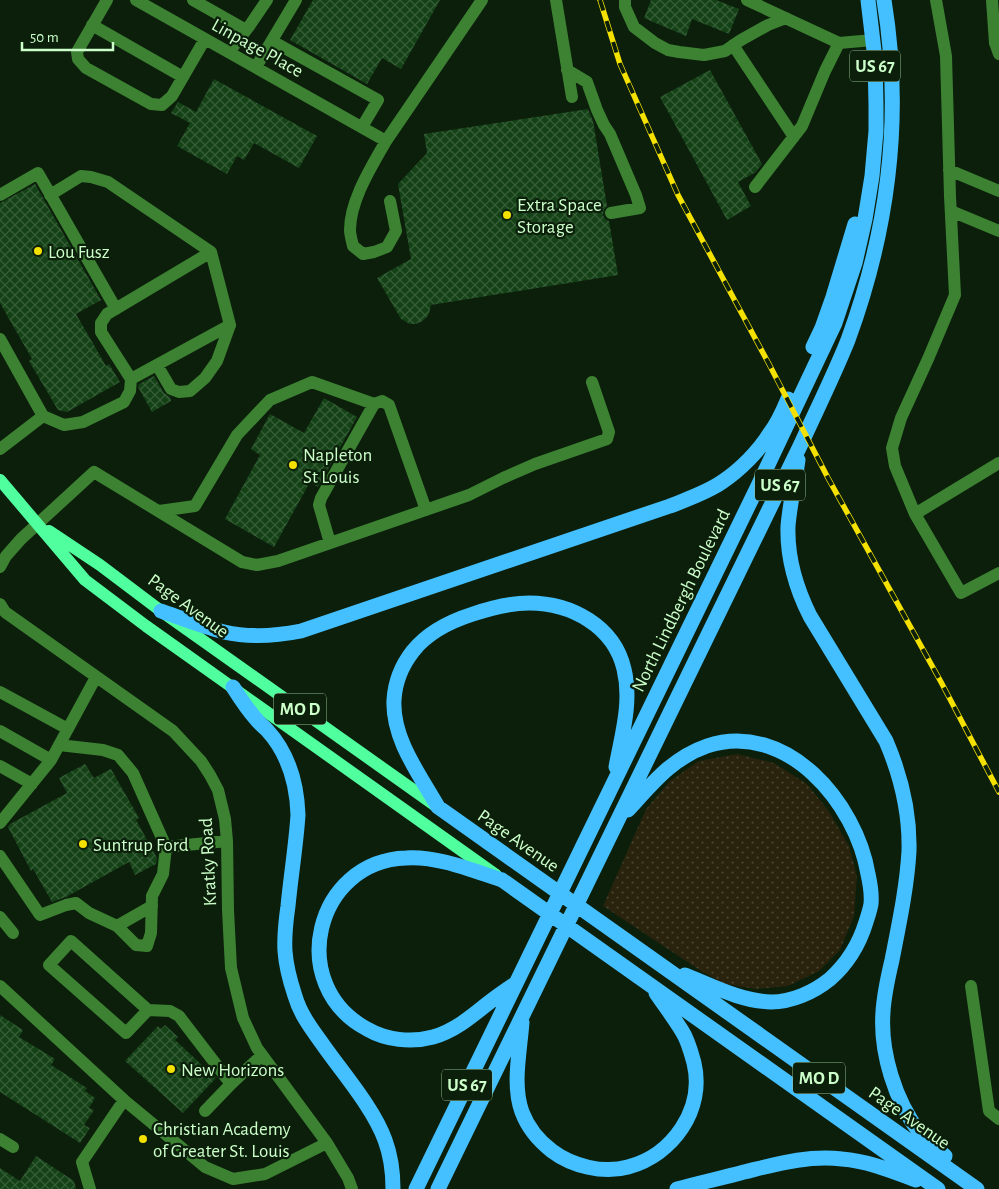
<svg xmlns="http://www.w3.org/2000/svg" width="999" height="1189" viewBox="0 0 999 1189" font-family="'Alegreya Sans',sans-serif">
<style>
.grass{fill:url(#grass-dots)}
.building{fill:url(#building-cross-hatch)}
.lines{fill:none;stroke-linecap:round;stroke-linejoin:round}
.minor{stroke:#3d8232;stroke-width:12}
.major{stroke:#50ff9e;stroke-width:12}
.highway{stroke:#44bfff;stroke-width:15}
.rail-casing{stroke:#f4e100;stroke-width:5.5}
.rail{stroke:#0b1f0b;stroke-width:4;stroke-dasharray:11;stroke-linecap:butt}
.poi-dot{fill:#f4e100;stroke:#0b1f0b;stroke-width:2}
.labels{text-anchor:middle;stroke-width:4.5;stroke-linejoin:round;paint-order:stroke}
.shield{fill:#0b1f0b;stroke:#92bc90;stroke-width:1}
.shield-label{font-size:18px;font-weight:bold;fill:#ccffc9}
.street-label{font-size:19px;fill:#ccffc9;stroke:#0b1f0b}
.poi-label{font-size:19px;fill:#ccffc9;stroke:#0b1f0b;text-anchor:start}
</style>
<defs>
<pattern id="grass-dots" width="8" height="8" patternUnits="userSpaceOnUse" patternTransform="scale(1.25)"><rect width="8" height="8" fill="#29230d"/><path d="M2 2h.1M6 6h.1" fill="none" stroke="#47442f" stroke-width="1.8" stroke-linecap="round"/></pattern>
<pattern id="building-cross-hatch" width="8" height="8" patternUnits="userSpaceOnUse" patternTransform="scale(1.25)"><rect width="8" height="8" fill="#154117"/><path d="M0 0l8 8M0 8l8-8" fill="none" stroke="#365e37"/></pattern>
</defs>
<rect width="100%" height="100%" fill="#0b1f0b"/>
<path class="grass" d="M737 754 774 763 807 784 828 810 849 846 857 876 854 916 840 950 819 971 788 986 756 989 725 984 701 971 603 906 646 809 670 781 699 761Z"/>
<path class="building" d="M313 0H440L401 69 382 58 367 84 290 40Z
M651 0H716L739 9 729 34 692 19 686 36 644 18Z
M710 70 762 164 756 172 738 182 751 206 727 220 660 97Z
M214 79 317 136 299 168 254 143 244 160 237 156 227 174 177 146 190 123 171 113 178 102 196 112Z
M588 109 593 121 607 206 604 210 603 215 605 219 609 221 618 275 431 305 429 314 426 318 421 322 415 324H410L401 319 377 278 411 259 398 184 427 153 424 134Z
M35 184 101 300 76 314 106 366 109 364 120 382 67 412 58 410 29 361 32 359 0 303V203Z
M154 376 164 393 170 397 171 401 152 412 138 387 139 384Z
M324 398 357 417 318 487 310 482 274 547 225 519 260 455 251 449 270 414 304 433Z
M85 764 94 778 111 769 139 818 136 820 157 858 156 864 135 875 129 862 66 897 52 902 33 869 31 871 8 827 10 824 67 793 59 778Z
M0 1015 23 1030 19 1037 55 1059 51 1065 87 1088 85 1091 95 1098 89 1108 94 1110 84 1125 90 1128 80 1143 0 1092Z
M165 1025 178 1037 175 1040 216 1078 183 1113 125 1061 158 1026 161 1029Z
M36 1156 74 1181 76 1189H0V1168L20 1181Z"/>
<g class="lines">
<path class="minor" d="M107 0 77 52 78 59 86 68 151 104 162 105 172 96 205 39
M136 0 386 141 482 0
M193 0 246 30
M556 0 572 97
M625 0V7L634 27 655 43 668 50 679 52 704 55 725 51 741 40 768 25 786 18
M747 0 839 43
M936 0 946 56 950 196 955 295 928 359 901 418 892 448 895 466 915 514 961 593 999 573
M992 0 995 43 999 54
M92 25 183 77
M272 41 378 100 362 127
M733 45 794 137
M229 52 250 25 267 0
M256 67 296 0
M567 70 587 82 597 110 604 125 610 134 636 195 640 208 611 213
M386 141C372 166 350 200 350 230 350 235 352 241 353 246L363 254 374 252 387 247 396 231 390 201
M949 170 999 191
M755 187 802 126 825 71 839 43 873 40
M0 195 38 173 116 309
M50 195 81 176 91 177 108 182 211 252
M951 211 999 231
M0 339 43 416 0 449
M157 365 171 389 179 392 190 391 205 378 217 361 230 325
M43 416 64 425 83 422 124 402 130 391 131 379 101 332V323L107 314 211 252 230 325 131 379
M159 511 195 506 237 435 270 400 312 382 374 404
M915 514 999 463
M330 543 319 505 321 498 374 404 382 401 389 405 426 510
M0 567 6 556 21 539 94 472 242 562 257 565 278 561 469 495 503 478 535 464 607 439 609 432 592 382
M0 604 5 612 173 731 201 761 210 775 218 790 225 819 227 841 228 910 231 968 243 1018 257 1048 327 1143 348 1178 352 1189
M0 692 68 729
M0 731 51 760
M0 766 32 784
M0 823 51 760 96 677
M166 847 227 841
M0 856 40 915 66 905 76 903 89 913 117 926 136 945 147 946 151 933 152 896 163 874 166 847 133 773 118 755 103 750 59 745
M0 917 13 933
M117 926 152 906
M0 986 124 1100
M971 986 989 1111 999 1119
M148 1010 71 941 49 965 126 1033 148 1010 170 1011 179 1016 231 1084 262 1055
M205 1111 231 1084
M0 1139 13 1147
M90 1189 82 1162 124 1100 205 1167 233 1179 265 1174 327 1143"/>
<path class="major" d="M0 480 85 580 146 626 496 875
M49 531 100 565 161 611 436 806"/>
<path class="highway" d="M813 347 822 328 833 297 855 224
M798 460C795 482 790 503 788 526 787 557 796 588 810 616L886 741C901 776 910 812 909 851 907 887 899 924 892 960 888 977 884 994 883 1012 880 1052 895 1101 920 1133 927 1142 937 1149 945 1156
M161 611C181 618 204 627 224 632 250 638 276 636 301 631L670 506C687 499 706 493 722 482 740 470 759 451 770 433 778 423 783 411 788 399
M233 687C240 698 247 709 256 719 259 723 263 726 267 730 288 753 297 784 298 815 296 845 291 875 288 906 286 920 284 936 285 951 286 966 290 981 295 996 300 1013 310 1027 321 1042 341 1071 373 1107 385 1140 391 1156 393 1172 393 1189
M616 767C622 734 632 702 624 669 614 626 571 603 529 603 510 603 491 608 473 614 451 621 428 632 413 651 402 665 395 683 394 700 392 739 420 775 438 807L977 1189
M628 810C652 784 672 758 707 746 787 720 856 803 868 874 870 883 872 894 871 904 870 910 868 916 866 922 859 945 848 963 830 979 814 992 792 1002 771 1002 740 1001 713 986 685 975
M515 984C506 990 496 997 487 1004 471 1017 454 1031 433 1037 411 1043 386 1040 367 1029 285 985 315 861 406 858 438 856 471 870 502 880L938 1189
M522 1022C520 1051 512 1085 522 1112 528 1128 539 1141 552 1151 572 1166 603 1174 628 1167 673 1155 705 1109 694 1063 691 1052 688 1040 682 1031 674 1018 665 1006 656 993
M416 1189 757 488 835 323 855 263 865 219 872 176 876 131V105L875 59 868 0
M438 1189 801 444C817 409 834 375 848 340 888 231 903 115 884 0
M677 1189C699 1183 722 1178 744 1172 777 1164 808 1155 842 1159 868 1161 892 1171 916 1180"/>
<g class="rail-casing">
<path id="rail" d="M600 0 620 64 678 195 769 364 828 478 941 682 999 792"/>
</g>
<use href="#rail" class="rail"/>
</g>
<g class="poi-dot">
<circle cx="507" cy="215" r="5"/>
<circle cx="38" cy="251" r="5"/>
<circle cx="293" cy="465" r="5"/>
<circle cx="83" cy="844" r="5"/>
<circle cx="171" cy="1069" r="5"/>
<circle cx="143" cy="1139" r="5"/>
</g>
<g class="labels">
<g class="shield">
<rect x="850" y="50.5" width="50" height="31" rx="4"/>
<rect x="755" y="469.5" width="50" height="31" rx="4"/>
<rect x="274" y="693.5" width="52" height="31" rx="4"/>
<rect x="793" y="1062.5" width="52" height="31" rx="4"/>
<rect x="442" y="1069.5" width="50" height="31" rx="4"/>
</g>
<g class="shield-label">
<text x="875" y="72">US 67</text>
<text x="780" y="491">US 67</text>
<text x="300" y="715">MO D</text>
<text x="819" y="1084">MO D</text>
<text x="467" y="1091">US 67</text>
</g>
<g class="street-label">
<text transform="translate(258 47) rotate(29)" y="7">Linpage Place</text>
<text transform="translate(680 600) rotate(-64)" y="7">North Lindbergh Boulevard</text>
<text transform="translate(189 605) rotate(36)" y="7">Page Avenue</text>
<text transform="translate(519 840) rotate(35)" y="7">Page Avenue</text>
<text transform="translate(207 862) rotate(-93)" y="7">Kratky Road</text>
<text transform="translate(910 1117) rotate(35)" y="7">Page Avenue</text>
</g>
<g class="poi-label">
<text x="517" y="211">Extra Space<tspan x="517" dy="22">Storage</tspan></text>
<text x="48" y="258">Lou Fusz</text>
<text x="303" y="461">Napleton<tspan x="303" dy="22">St Louis</tspan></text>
<text x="93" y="851">Suntrup Ford</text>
<text x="181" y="1076">New Horizons</text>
<text x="153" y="1135">Christian Academy<tspan x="153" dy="22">of Greater St. Louis</tspan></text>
</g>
</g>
<path d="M22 42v8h91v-8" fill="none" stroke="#ccffc9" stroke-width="2.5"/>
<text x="30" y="42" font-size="15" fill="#ccffc9" stroke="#0b1f0b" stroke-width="4" paint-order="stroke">50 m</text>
</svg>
